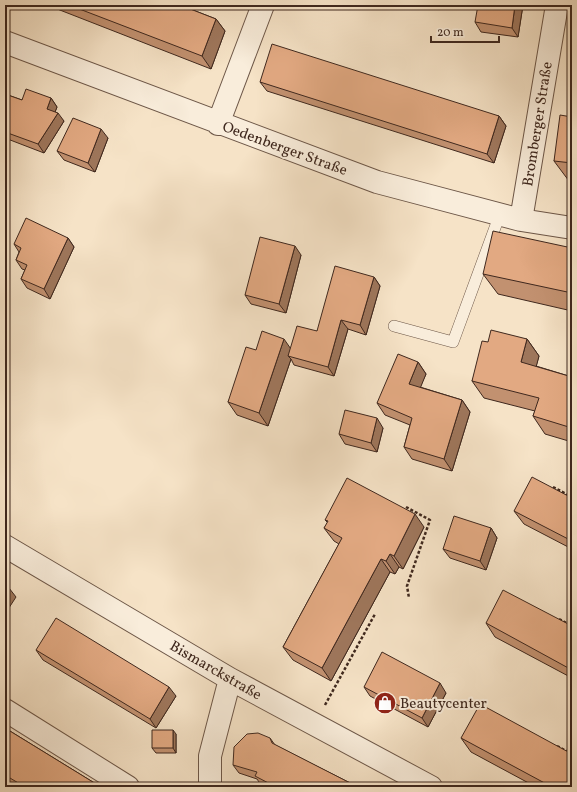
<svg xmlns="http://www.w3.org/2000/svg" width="577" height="792" viewBox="0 0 577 792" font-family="Vollkorn,serif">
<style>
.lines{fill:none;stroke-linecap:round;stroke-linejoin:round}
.service-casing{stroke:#6d5748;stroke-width:12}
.minor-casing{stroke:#6d5748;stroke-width:24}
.path{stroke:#3f281e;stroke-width:2.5;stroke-dasharray:3 2;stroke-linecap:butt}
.service{stroke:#f9eddb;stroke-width:11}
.minor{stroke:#f9eddb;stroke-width:22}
.wall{fill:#c29170;stroke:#3f281e}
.shaded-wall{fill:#9e765b;stroke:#3f281e}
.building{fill:#e2a982;stroke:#3f281e}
.labels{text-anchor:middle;stroke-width:4;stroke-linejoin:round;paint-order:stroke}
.street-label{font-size:15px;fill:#3f281e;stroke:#f9eddb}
.poi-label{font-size:15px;fill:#3f281e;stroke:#f9eddb;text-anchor:start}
</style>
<rect width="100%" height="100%" fill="#f6e3c7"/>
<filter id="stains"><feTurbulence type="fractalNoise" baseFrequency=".005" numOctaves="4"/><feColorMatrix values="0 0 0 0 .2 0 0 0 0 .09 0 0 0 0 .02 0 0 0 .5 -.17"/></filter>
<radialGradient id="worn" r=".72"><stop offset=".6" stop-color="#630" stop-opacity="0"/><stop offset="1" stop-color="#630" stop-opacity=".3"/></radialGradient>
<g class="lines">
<g class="service-casing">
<path id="service" d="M394 326 453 342 500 214"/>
</g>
<g class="minor-casing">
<path id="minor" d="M5 42 377 182 521 220 572 228
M218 124 263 5
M521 220 557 5
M5 546 230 679 431 787
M5 710 128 787
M210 787V756L230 679"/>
</g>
<path class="path" d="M553 487 572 497
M406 507 430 520 407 586 409 598
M559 619 572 626
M325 705 375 614
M557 746 572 754"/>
<use href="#service" class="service"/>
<use href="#minor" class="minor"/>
</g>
<path class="wall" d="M35 5H180L216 19 225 31 211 69 47 5 45 9Z
M523 5 518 37 481 32 475 22Z
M260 82 499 116 506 126 494 163 267 91Z
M5 94 22 100 51 98 57 107 55 112 64 121 44 153 5 138Z
M572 117V182L569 181 554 161Z
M108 138 95 172 64 160 57 151Z
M68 238 74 247 50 299 27 288 21 279 25 270 22 269 16 260 19 252 14 244Z
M572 248V311L498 294 483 274Z
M301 255 286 313 251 304 245 295Z
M374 277 380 286 366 335 348 329 334 376 294 365 291 359 268 426 237 415 228 402 256 350 290 348 317 331Z
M527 339 539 356 536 366 572 377V442L545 434 533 416 535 411 484 398 472 381 488 342Z
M418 362 426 374 420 387 462 400 470 412 452 471 412 459 404 447 410 425 385 415 377 403Z
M383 428 377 452 345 444 339 434Z
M572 498V549L524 524 514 511Z
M325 520 424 527 403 569 399 567 395 574 390 572 331 681 293 660 283 647 339 544 334 541 324 528 328 523Z
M491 528 497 538 486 570 450 558 443 549Z
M486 623 572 626V678L495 637Z
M36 650 176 696 156 728 43 660Z
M364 687 446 693 428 727 370 696Z
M5 728 101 787H16L5 780Z
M176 734V753H156L152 748Z
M270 738 275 745 358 787H266L261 785 257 779 239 773 233 765Z
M461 738 572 787H536L471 752Z"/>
<path class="shaded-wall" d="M42 5H47L45 9Z
M515 5H523L518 37 512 28Z
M216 19 225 31 211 69 202 56Z
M51 98 57 107 53 117 47 109Z
M58 113 64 121 44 153 38 144Z
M499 116 506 126 494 163 487 154Z
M101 129 108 138 95 172 88 163Z
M68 238 74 247 50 299 44 289Z
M295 246 301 255 286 313 279 304Z
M374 277 380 286 366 335 360 325Z
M341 320 348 329 334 376 328 367Z
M284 339 293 352 288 356 291 359 268 426 259 413Z
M527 339 539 356 533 379 521 362Z
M418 362 426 374 417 396 409 384Z
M462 400 470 412 452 471 444 459Z
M377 418 383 428 377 452 371 443Z
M415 514 424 527 403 569 394 556Z
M491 528 497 538 486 570 480 561Z
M390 554 399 567 395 574 386 561Z
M381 559 390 572 331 681 322 668Z
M9 588 16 597 5 614V594Z
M440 683 446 693 428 727 422 718Z
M169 687 176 696 156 728 150 719Z
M173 730 176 734V753L173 748Z
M572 774V787H565Z"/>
<path class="building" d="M69 5H180L216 19 202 56Z
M478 5H515L512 28 475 22Z
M272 44 499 116 487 154 260 82Z
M26 89 51 98 47 109 58 113 38 144 5 132V94L22 100Z
M560 115 572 117V163L554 161Z
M73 118 101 129 88 163 57 151Z
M26 218 68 238 44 289 21 279 27 265 16 260 21 248 14 244Z
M493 231 572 248V293L483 274Z
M260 237 295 246 279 304 245 295Z
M335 266 374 277 360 325 341 320 328 367 288 356 297 326 317 331Z
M491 330 527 339 521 362 572 377V428L533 416 539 398 472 381 482 341 488 342Z
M262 331 284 339 259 413 228 402 246 347 256 350Z
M398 354 418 362 409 384 462 400 444 459 404 447 412 418 377 403Z
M345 410 377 418 371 443 339 434Z
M532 477 572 498V541L514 511Z
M347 478 415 514 394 556 390 554 386 561 381 559 322 668 283 647 342 538 324 528 328 521 325 520Z
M454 516 491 528 480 561 443 549Z
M5 585 9 588 5 594Z
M503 590 572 626V670L486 623Z
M56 618 169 687 150 719 36 650Z
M382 652 440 683 422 718 364 687Z
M480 704 572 754V774L565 787H552L461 738Z
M5 728 101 787H25L5 775Z
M152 730H173V748H152Z
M258 733 270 738 272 743 358 787H276L255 776 257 772 233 765 234 747 247 734Z"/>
<defs>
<g id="shop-disc" transform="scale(1.15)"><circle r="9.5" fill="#8f2418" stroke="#f9eddb"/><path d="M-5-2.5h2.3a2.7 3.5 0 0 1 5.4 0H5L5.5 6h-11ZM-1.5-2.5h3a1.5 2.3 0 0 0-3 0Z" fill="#fff"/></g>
</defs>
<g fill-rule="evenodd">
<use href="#shop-disc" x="385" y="703"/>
</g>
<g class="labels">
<g class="street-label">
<text transform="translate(537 124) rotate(-81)" y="5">Bromberger Straße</text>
<text transform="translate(285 148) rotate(20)" y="5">Oedenberger Straße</text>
<text transform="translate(216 670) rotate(30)" y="5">Bismarckstraße</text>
</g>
<g class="poi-label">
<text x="400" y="708">Beautycenter</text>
</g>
</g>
<rect width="577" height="792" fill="none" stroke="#f6e3c7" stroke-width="20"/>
<rect x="6" y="6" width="565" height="780" fill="none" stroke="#3f281e" stroke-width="2"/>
<rect x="10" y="10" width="557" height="772" fill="none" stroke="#3f281e"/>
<path d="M431 36v6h68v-6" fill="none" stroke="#3f281e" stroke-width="2"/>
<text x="437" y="36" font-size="12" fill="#3f281e" stroke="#f9eddb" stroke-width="3" paint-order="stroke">20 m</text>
<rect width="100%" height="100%" filter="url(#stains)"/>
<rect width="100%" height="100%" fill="url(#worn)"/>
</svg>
